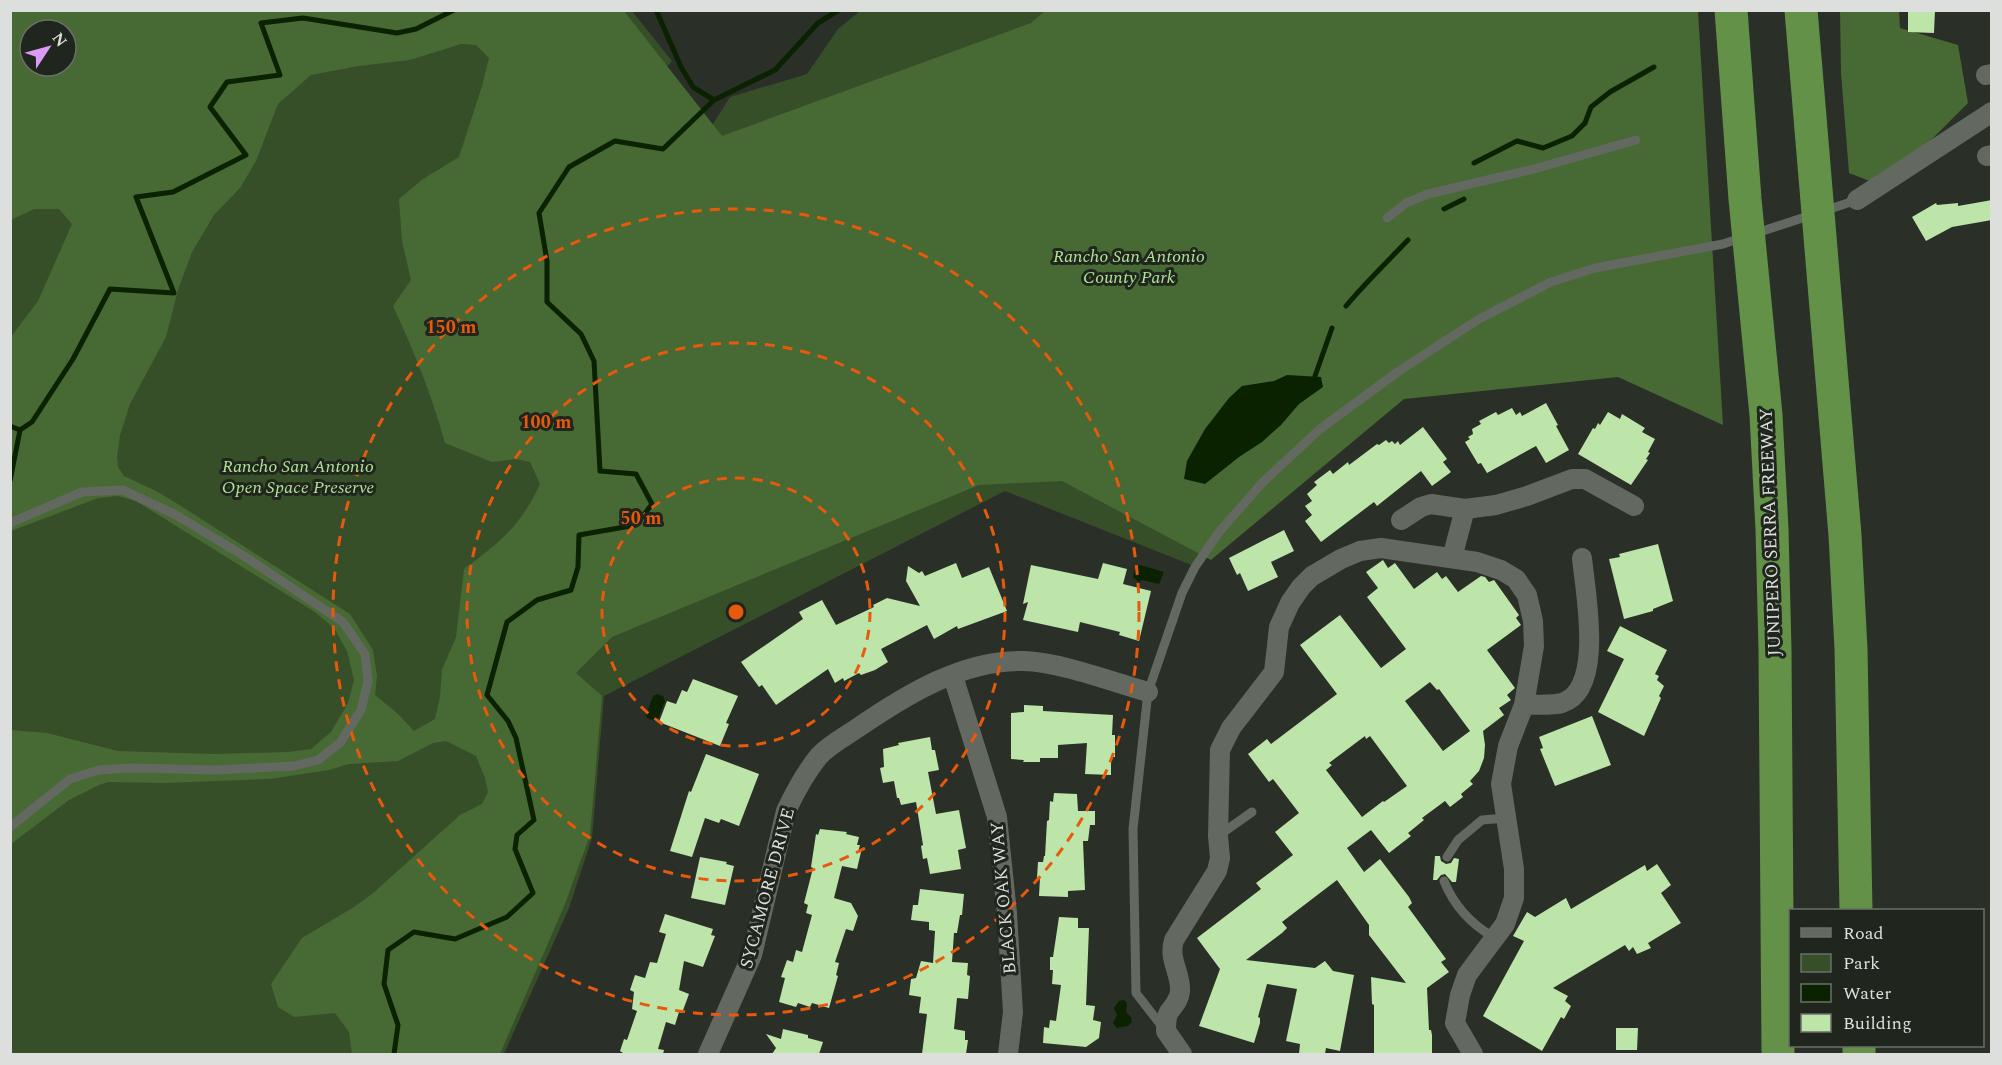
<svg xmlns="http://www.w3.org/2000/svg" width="2002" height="1065" viewBox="0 0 2002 1065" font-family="Spectral,serif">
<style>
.green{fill:#374f29;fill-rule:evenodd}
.forest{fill:#476933;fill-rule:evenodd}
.water{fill:#0a2200}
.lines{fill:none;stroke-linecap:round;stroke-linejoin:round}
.stream{stroke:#0a2200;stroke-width:5}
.building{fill:#bde4a9;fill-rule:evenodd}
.service{stroke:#636960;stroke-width:9}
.minor{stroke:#636960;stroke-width:20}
.motorway{stroke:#629147;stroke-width:33}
.ring{fill:none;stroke:#e8590c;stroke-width:3;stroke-dasharray:10 8}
.labels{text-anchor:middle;stroke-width:6;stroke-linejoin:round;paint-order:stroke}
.park-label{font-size:18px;font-style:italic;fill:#b0e494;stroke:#20251e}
.street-label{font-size:18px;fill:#dcdfdb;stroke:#20251e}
.centre{fill:#e8590c;stroke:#20251e;stroke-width:3}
.ring-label{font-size:18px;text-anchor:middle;font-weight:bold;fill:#e8590c;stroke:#20251e;stroke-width:6;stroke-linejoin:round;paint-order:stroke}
</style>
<rect width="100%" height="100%" fill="#2a2f28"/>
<path class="green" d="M11 11H632L672 61 613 129 711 127 730 97 807 74 838 29 860 11H1641L1574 253 1194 566 1005 491 604 696 592 838 569 908 504 1054H11ZM30 30H66V66H30Z"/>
<path class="forest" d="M11 11H624L722 136 1031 23 1045 11H1698L1723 425 1618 377 1404 399 1211 560 1062 481 979 485 612 637 576 673 602 696 590 835 565 904 500 1054H352L349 1032 335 1013 294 1017 278 1007 271 984 302 938 354 907 372 894 460 815 482 804 488 792 485 778 476 756 446 741 433 743 398 761 349 764 329 770 270 779 165 783 108 782 99 785 69 800 11 844V730L47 733 118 751 213 754 288 752 311 749 331 732 348 703 354 680 347 651 334 628 315 612 136 501 118 496 98 498 11 531V337L38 301 72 224 59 209H34L11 220ZM30 30H66V66H30ZM461 44 476 45 489 58 482 86 459 157 423 179 399 199 402 241 411 280 393 306C414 351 432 396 445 443L492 462 516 459 530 462 540 484C520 527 501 541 464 569L456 637 442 670 440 697 435 719 414 731 398 714 375 695 377 676 373 650 350 614 181 506 156 491 124 476 118 467 117 457 120 435 130 404 166 337 178 290 192 252 214 215 240 188 256 161 278 104 311 75 359 66 410 60Z
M1840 11H1899L1900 28 1958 45 1968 103 1931 140 1872 182 1849 173 1841 73Z"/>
<path class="water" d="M1287 375 1321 377 1323 387 1299 404 1281 425 1262 442 1239 457 1205 484 1184 479 1187 461 1205 429 1229 398 1242 386 1274 381Z
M1140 565 1164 572 1159 584 1142 580 1139 582 1133 577 1135 569Z
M657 694 663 696 665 701 658 719 655 721 647 718 646 715 653 696Z
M1119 1001 1124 1000 1127 1003 1126 1012 1131 1017 1132 1022 1128 1026 1117 1028 1113 1023 1117 1015 1114 1008Z"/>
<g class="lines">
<path class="stream" d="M656 10 681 67 693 87 714 100
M1474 163 1517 141 1543 148 1572 136 1585 123 1591 107 1610 92 1654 67
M1444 209 1464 199
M1346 306C1365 283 1387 262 1408 240
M1315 376 1332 328
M10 426 20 430
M10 481 20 430 32 422 73 359 110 289 174 293 136 197 173 192 246 155 210 107 227 82 280 75 261 23 303 18 397 33 416 29 454 10
M394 1054 398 1025 384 984 388 950 414 932 455 939 507 917 533 893 515 849 517 835 534 820 516 738 508 721 487 695 507 622 537 600 571 590 578 567 579 535 636 525 652 504 636 474 600 471 594 361 581 334 547 302V261L539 213 569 167 615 141 663 149 714 100 775 70 818 23 839 10"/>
</g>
<path class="building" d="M1908 10H1935L1934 33 1908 32Z
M1992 200V220L1952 227 1926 241 1912 217 1936 203 1937 205 1958 203V206Z
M1546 403 1558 425 1556 426 1569 450 1546 463 1536 446 1487 473 1481 463 1478 464 1465 442 1470 439 1468 437 1473 434 1472 429 1481 424 1479 421 1496 412 1498 415 1512 408 1516 415 1520 412 1522 416Z
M1608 412 1620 419 1622 414 1645 428 1642 432 1655 439 1648 452 1650 453 1646 459 1648 460 1631 485 1578 454 1593 428 1595 429 1598 423 1600 425Z
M1423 427 1447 459 1443 462 1451 472 1432 486 1421 471 1377 506 1374 502 1321 542 1305 521 1312 515 1305 506 1312 501 1307 494 1317 485 1314 482 1330 470 1333 474 1348 462 1349 465 1377 444 1379 445 1386 440 1389 443 1392 441 1395 444 1398 441 1400 445Z
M1284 530 1294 551 1271 562 1278 577 1248 591 1240 573 1237 575 1229 558Z
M1658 544 1673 601 1653 609V611L1624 619 1609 559 1620 557 1619 554Z
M1383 560 1388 568 1395 563 1414 589 1437 572 1442 579 1446 576 1458 592 1481 576 1485 577 1489 582 1494 580 1519 615 1516 618 1521 625 1487 650 1515 688 1507 695 1511 700 1499 708 1504 715 1483 731 1485 745 1484 758 1479 771 1470 781 1473 784 1461 794 1463 797 1450 807 1445 801 1422 818 1424 820 1408 833 1411 836 1389 853 1371 830 1347 848 1364 872 1380 859 1409 897 1412 903 1408 907 1446 959 1441 962 1449 972 1427 988 1429 1030H1431L1432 1035V1054H1374V1005L1372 1004 1371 977 1406 983 1369 935V925L1337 880 1282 922 1287 928 1282 933 1246 960 1315 968 1325 961 1333 971 1354 975 1340 1051 1326 1048 1325 1054H1299L1300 1044 1286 1041 1297 989 1267 984 1258 1017 1260 1018V1023L1254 1043 1199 1026 1220 969 1197 938 1261 889 1256 883 1293 855 1275 832 1299 813 1273 779 1269 782 1248 754 1267 739 1271 744 1337 694 1300 645 1340 615 1381 668 1406 649 1367 597 1378 588 1366 572ZM1430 682 1437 690 1439 689 1470 731 1443 751 1405 701ZM1365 736 1366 739 1370 736 1407 786 1384 802 1383 801 1362 817 1326 770 1332 765 1329 763Z
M956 563 962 578 989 567 1007 611 958 629 957 626 934 639 927 625 881 649 888 662 875 670 861 675 859 673 844 681 843 678 835 683 828 669 776 705 762 685 759 687 741 662 803 619 799 612 822 600 836 625 874 607 873 605 887 598 920 606 906 581 908 566 919 573 922 571 925 576Z
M1103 563 1127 569 1123 584 1151 591 1139 641 1119 635 1120 632 1080 622 1078 632 1023 620 1028 602 1023 604 1031 565 1098 579Z
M1620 626 1667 650 1655 674 1659 676 1657 680 1664 686 1659 696 1661 698 1644 736 1598 712 1624 659 1607 651Z
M693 679 738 696 726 723 729 724 720 746 659 722 667 701 676 704 682 690 687 692Z
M1024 705 1043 706V711L1113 715 1112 735H1115V757H1111V775L1085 774 1087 743 1058 745V758H1040V762H1023L1024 760 1011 759V713L1024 712Z
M1592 716 1611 765 1555 786 1540 749 1543 748 1539 737Z
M930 737 932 750H935L939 770 928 772 936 814 959 810 966 848 958 850 961 869 930 874 927 858 923 859 921 846 923 845 916 802 901 805 899 798H897L894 781 883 783 880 768 884 767 883 749 899 745 898 743Z
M706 754 759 774 739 826 721 819 719 823 705 818 692 857 670 851 689 791 691 792Z
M1054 793 1077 794 1078 811H1095V825H1090L1088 841H1083L1085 890 1068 891V897L1039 896 1040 878H1037L1038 862H1043L1044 856H1045L1047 821 1049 820 1050 801 1053 802Z
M820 829 847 832 846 834 859 837 857 845H860L858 852H861L857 869 842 866 834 898 851 903 858 916 853 931 846 929 835 962 839 963 836 975 838 976 829 1008 812 1003 810 1007 798 1003 796 1007 779 1002 785 978 781 977 787 960 793 962 796 950 802 952 812 915 806 913 808 905 804 903 813 868 811 867 816 834 818 835Z
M1435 856H1440L1441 861 1446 864 1451 863 1454 858 1459 859 1456 882H1452L1445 874 1441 875 1437 880H1433Z
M700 857 727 862 726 864 734 866 725 905 691 898Z
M1657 864 1671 885 1661 893 1681 923 1648 943 1651 948 1637 954 1633 947 1629 951 1625 945 1553 988 1568 996 1565 1001 1571 1006 1564 1019 1561 1017 1542 1051 1483 1016 1524 941 1513 936 1527 912 1535 917 1566 898 1571 909 1645 865 1647 871Z
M920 889 964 894 962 915H960L957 933H954L952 962 968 963 967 975 970 976 968 999 957 998 954 1029 965 1031V1040H968L966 1054H922L927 1014 919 1013 921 997 909 995 911 979 916 978 921 961 933 963 935 931 929 930V922L911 920 913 905H918Z
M665 914 713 929 711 935 715 936 703 967 684 961 679 990 689 994 682 1013 679 1012 675 1025 666 1022 658 1049 664 1050 663 1054H623V1053L620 1051 624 1039 627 1040 637 1011 632 1009 634 992 630 990 635 975 645 978 650 962 657 963 666 934 659 932Z
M1059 917 1078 918V928H1089L1086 1005 1095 1006 1093 1020 1101 1022 1099 1038 1086 1047 1043 1043 1044 1027 1049 1028 1050 1020 1056 1021 1061 985 1052 984 1053 970H1050V957H1053Z
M1616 1028H1638L1637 1050H1616Z
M783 1029 808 1035V1038L823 1042 819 1054H772L776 1048 766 1034 781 1039Z"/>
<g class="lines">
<path class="service" d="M1387 218 1406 203 1428 194 1534 169 1636 140
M10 523 82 492 123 490 176 515 244 556 343 622 365 654 368 681 361 710 340 743 318 760 294 766 215 770 131 768 99 770 70 779 10 827
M1218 836 1252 812
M1447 857 1458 840 1482 820 1506 818
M1444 881C1454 906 1472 925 1495 938
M1164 1029 1136 993 1133 829 1148 692 1182 593 1195 567 1219 532 1263 482 1320 429 1399 371 1479 319 1551 282 1595 268 1723 244 1857 200"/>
<path class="minor" d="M1986 75 1992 74
M1987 156 1992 155
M1857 200 1992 112
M1401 520 1421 507 1431 504 1465 509 1496 505 1527 496 1572 479H1585L1634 506
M1452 558 1465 509
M953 676 997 817 1007 913 1013 1012 1008 1054
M1524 705C1536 704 1551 706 1562 703 1605 690 1585 591 1582 558
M708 1054 752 955 786 811C795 792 806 772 819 756 829 745 844 737 856 729 904 696 963 659 1024 661 1060 662 1112 682 1148 692
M1182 1054 1166 1031C1166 1025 1166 1017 1169 1012 1174 1005 1179 1001 1180 991 1181 972 1168 960 1174 940L1217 871 1220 858 1218 836 1220 750 1231 728 1274 672 1279 627 1290 603 1301 587 1312 576 1341 559 1360 551 1381 548 1477 562 1501 570 1516 579 1527 595 1533 621 1534 646 1524 705 1508 746 1501 784 1514 869V898L1505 924 1467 975 1460 995 1455 1023 1473 1054"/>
<path class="motorway" d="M1731 10 1745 199 1766 415 1772 529 1775 650 1778 1054
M1801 10 1845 535 1851 649 1856 910
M1859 1046V1054"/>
</g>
<g class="ring">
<circle cx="736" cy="612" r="134"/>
<circle cx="736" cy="612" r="269"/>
<circle cx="736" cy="612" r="403"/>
</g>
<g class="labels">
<g class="park-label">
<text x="1129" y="262">Rancho San Antonio<tspan x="1129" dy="21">County Park</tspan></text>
<text x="298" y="472">Rancho San Antonio<tspan x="298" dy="21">Open Space Preserve</tspan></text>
</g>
<g class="street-label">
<text transform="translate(1770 532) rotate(-92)" y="6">JUNIPERO SERRA FREEWAY</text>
<text transform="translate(767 888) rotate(-75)" y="6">SYCAMORE DRIVE</text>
<text transform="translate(1003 898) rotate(-95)" y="6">BLACK OAK WAY</text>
</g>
</g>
<circle cx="736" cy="612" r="9" class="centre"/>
<g class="ring-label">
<text x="451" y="333">150 m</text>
<text x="546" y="428">100 m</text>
<text x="641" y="524">50 m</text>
</g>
<rect width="2002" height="1065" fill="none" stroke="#dcdfdb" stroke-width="24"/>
<rect x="1789" y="909" width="195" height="138" fill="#20251e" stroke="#6b6f6a" stroke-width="1.5"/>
<rect x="1801" y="928" width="30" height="9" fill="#636960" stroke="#6b6f6a" stroke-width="1.5"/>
<text x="1843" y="939" font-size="18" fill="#dcdfdb">Road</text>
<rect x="1801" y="954" width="30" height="18" fill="#374f29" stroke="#6b6f6a" stroke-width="1.5"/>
<text x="1843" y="969" font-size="18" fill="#dcdfdb">Park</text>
<rect x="1801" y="984" width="30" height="18" fill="#0a2200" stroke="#6b6f6a" stroke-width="1.5"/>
<text x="1843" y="999" font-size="18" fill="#dcdfdb">Water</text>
<rect x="1801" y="1014" width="30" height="18" fill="#bde4a9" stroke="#6b6f6a" stroke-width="1.5"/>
<text x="1843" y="1029" font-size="18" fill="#dcdfdb">Building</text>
<g transform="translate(48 48) rotate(54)"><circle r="28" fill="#20251e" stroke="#6b6f6a" stroke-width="1.5"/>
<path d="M0-4.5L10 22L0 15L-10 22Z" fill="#da9af6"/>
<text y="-9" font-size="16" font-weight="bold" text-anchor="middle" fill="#dcdfdb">N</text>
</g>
</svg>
